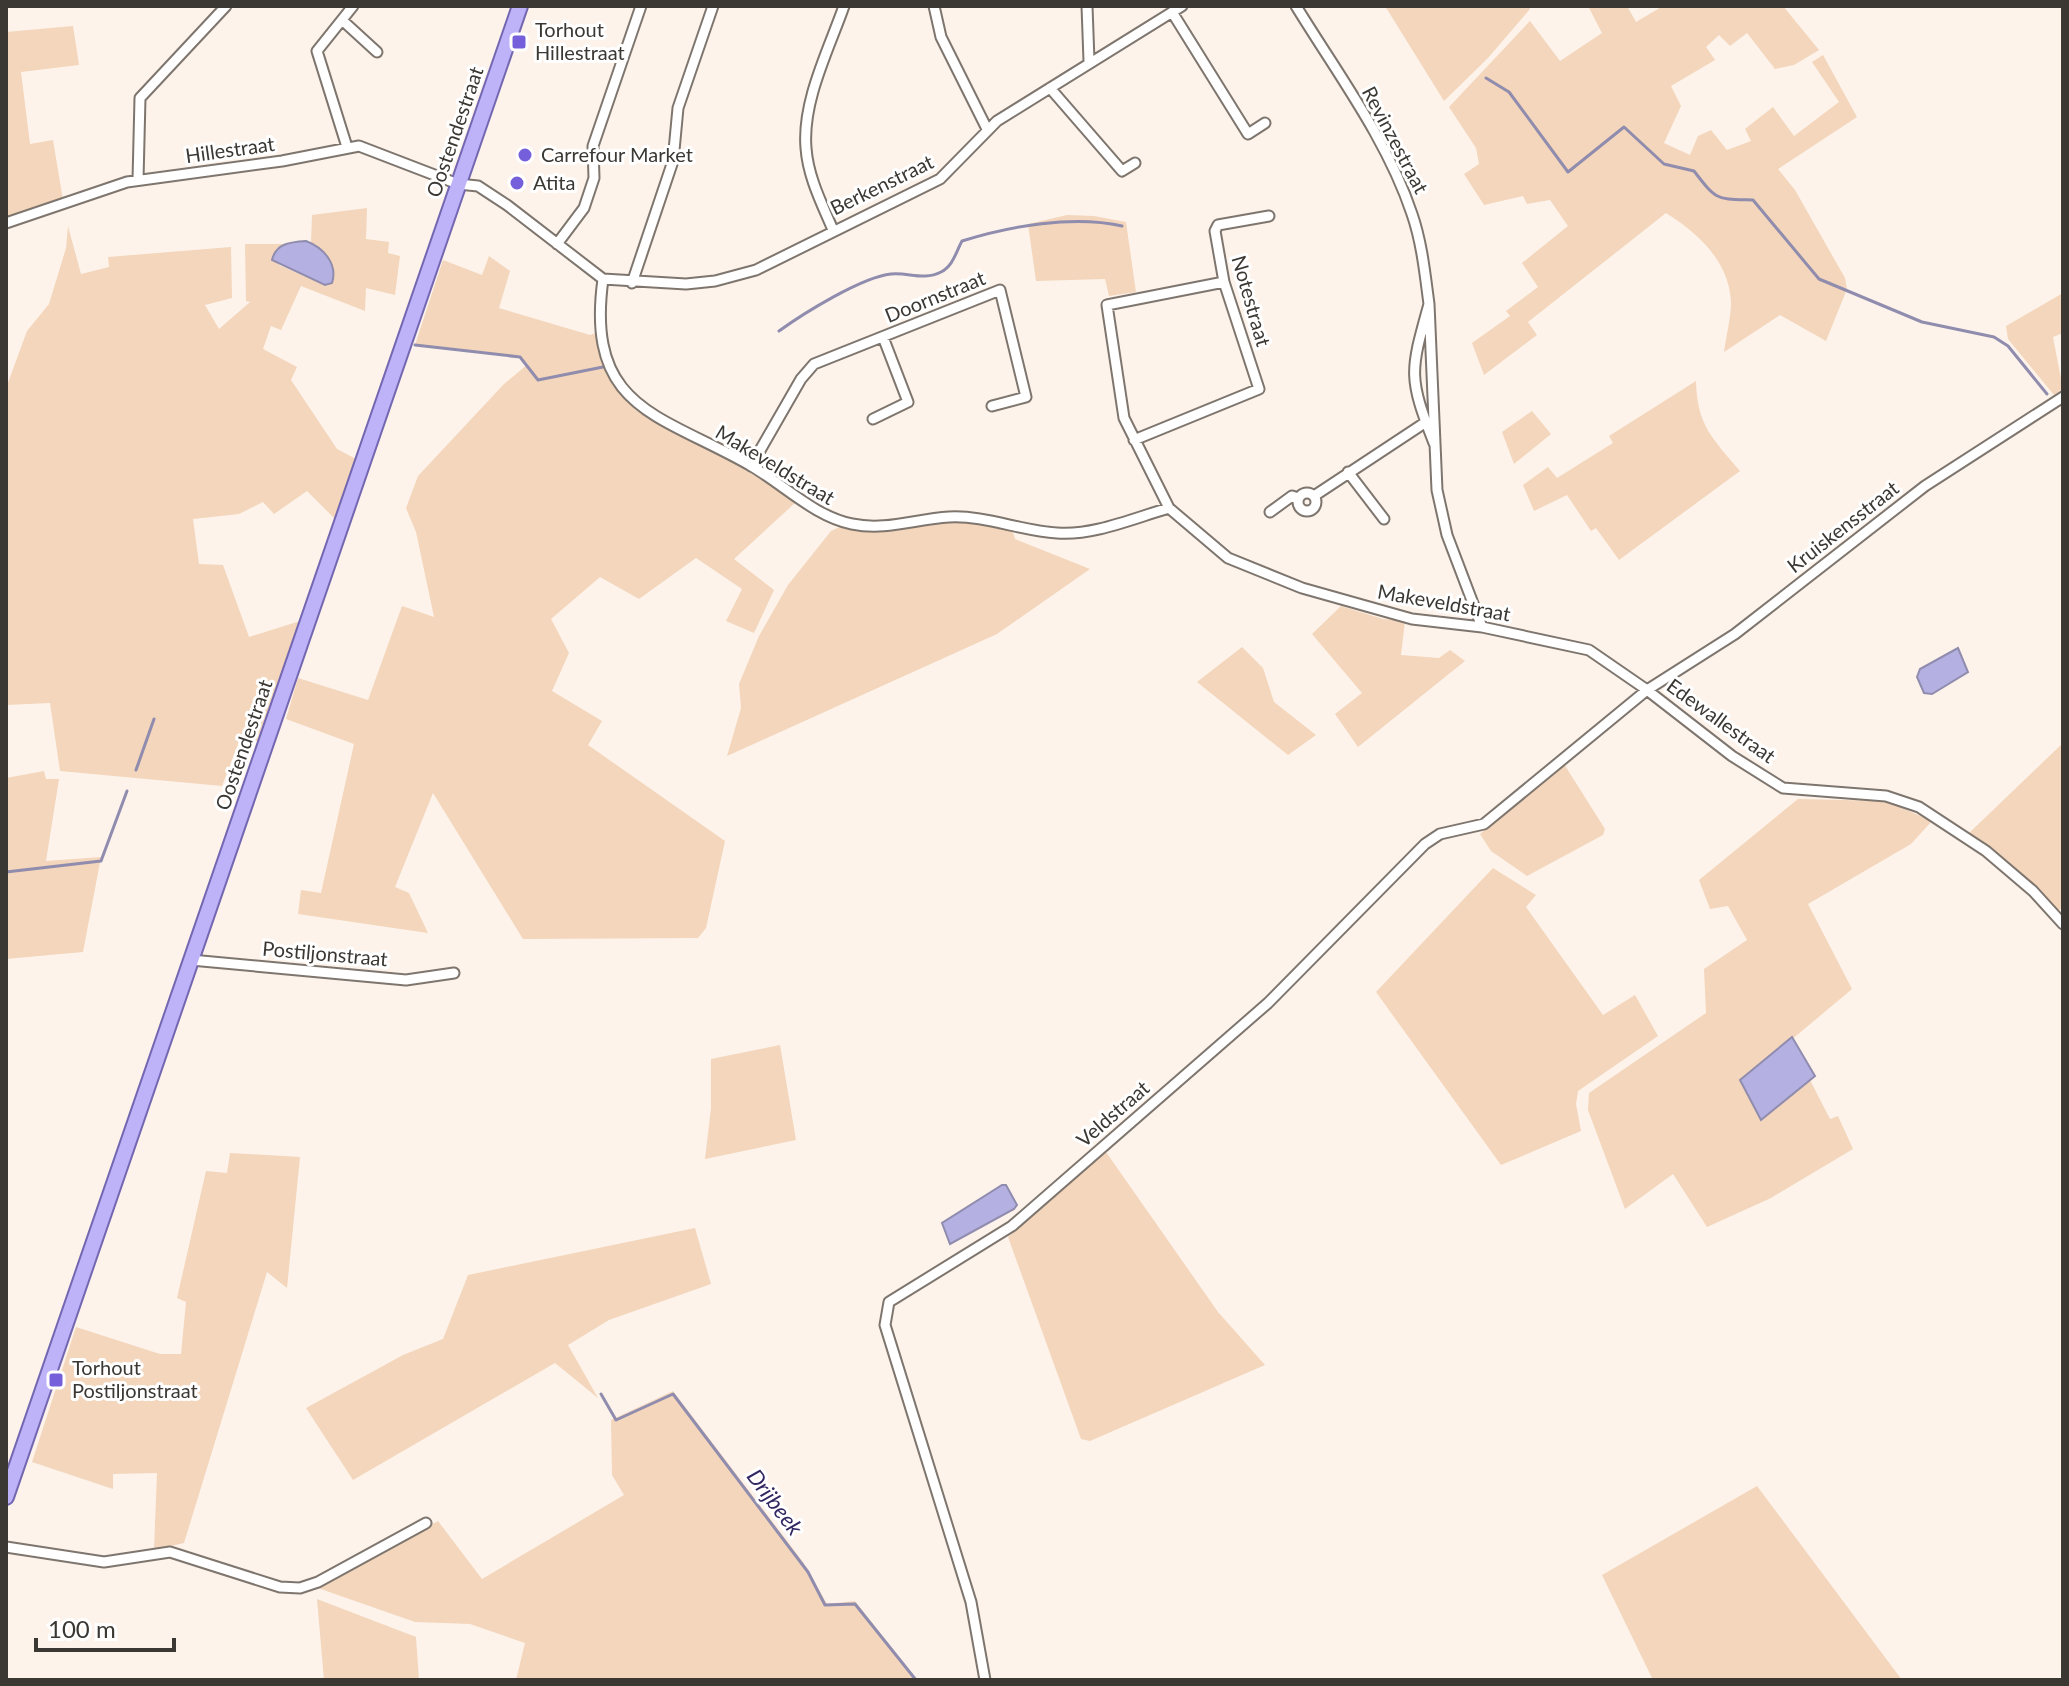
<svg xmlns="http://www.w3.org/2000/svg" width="2069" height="1686" viewBox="0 0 2069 1686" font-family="Lato,sans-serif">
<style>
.green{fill:#f3d6bb}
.water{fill:#b4b0e2;stroke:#908cae;stroke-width:2}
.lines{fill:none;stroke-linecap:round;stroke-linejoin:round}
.stream{stroke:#908cae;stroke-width:3}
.street-casing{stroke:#7e766e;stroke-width:13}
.primary-casing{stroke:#7467b1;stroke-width:18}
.street{stroke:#fff;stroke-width:9}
.primary{stroke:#beb3f9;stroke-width:14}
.poi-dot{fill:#765fda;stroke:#fff;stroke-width:3}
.labels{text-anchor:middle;stroke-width:6;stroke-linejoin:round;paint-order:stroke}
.poi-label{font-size:20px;fill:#3b3834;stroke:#fff;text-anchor:start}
.street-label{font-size:20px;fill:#3b3834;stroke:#fff}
.water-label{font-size:22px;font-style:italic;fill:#322762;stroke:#fff}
</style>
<rect width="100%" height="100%" fill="#fdf3eb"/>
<path class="green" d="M1385 6H1528L1530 9 1488 58 1444 101Z
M1588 6H1627L1636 22 1663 6H1783L1819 50 1794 65 1775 69 1747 33 1730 46 1719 35 1706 47 1715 60 1671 86 1681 106 1664 143 1690 155 1698 136 1711 130 1727 150 1751 141 1745 129 1773 107 1794 136 1839 102 1812 62 1823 55 1857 117 1778 169 1795 190 1845 278 1847 289 1826 341 1780 315 1724 352C1726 336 1731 318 1731 302 1729 261 1698 233 1666 213L1528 322 1537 335 1484 375 1472 343 1510 316 1506 311 1538 287 1522 263 1568 226 1550 200 1527 204 1523 196 1484 205 1464 174 1479 164 1476 148 1449 107 1530 21 1560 61 1602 33Z
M73 26 79 65 21 72 30 144 53 140 63 200 6 217V32Z
M367 208 366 239 389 242 388 253 400 256 395 295 366 288 365 311 301 286 281 330 271 326 263 349 297 367 291 380 337 449 356 459 335 519 307 491 274 514 263 502 239 514 193 519 199 564 223 565 249 637 300 621 259 742 242 734 222 786 60 771 50 703 6 705V388L27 331 49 304 66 248 68 226 81 274 109 267 108 257 231 247 232 298 205 305 219 329 250 302 246 301 245 244H283L279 265 325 285 332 283 322 250 311 243 312 215Z
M1067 215 1094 216 1126 222 1136 292 1109 296 1105 279 1036 281 1028 224Z
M489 256 510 271 499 308 590 335 598 332C603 366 612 387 637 411L758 477 796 502 734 559 774 590 754 633 726 621 742 589 696 558 639 599 600 577 551 619 569 653 552 691 602 721 588 745 725 841 706 928 698 938 523 939 433 793 395 887 409 893 428 933 298 914 301 890 321 893 354 744 286 719 298 678 368 700 402 606 434 617 416 532 406 508 418 476 504 384 528 364 520 357 415 345 443 260 482 275Z
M2063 293V333L2053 337 2063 389 2054 395 2008 339 2006 326Z
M1696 381C1697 425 1712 438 1740 471L1619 560 1596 528 1591 531 1567 495 1534 511 1523 485 1548 467 1557 478 1613 443 1609 436Z
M1532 411 1551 434 1514 464 1502 432Z
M949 521 1012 529 1015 539 1090 569 997 634 727 756 741 708 739 684 759 636 788 585 831 531 842 526 895 531Z
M1341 606 1383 619 1405 621 1401 655 1439 658 1450 650 1465 661 1358 747 1335 714 1362 693 1312 634Z
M1242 647 1263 668 1274 702 1316 735 1288 755 1197 682Z
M2063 743V907L2057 912 2025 878 1968 834Z
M1564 764 1605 829 1603 835 1527 876 1491 851 1480 834Z
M44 771 46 779H59L46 861 101 857 83 952 6 959V778Z
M1798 799 1886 801 1932 821 1911 844 1808 904 1852 989 1790 1041 1830 1119 1838 1116 1853 1149 1771 1198 1707 1227 1673 1174 1625 1209 1588 1110 1589 1093 1706 1013 1704 969 1747 940 1728 906 1710 909 1699 880Z
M1493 868 1536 895 1526 907 1603 1015 1635 995 1658 1036 1578 1091 1576 1104 1581 1131 1501 1165 1376 992Z
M780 1045 796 1140 705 1159 711 1108V1059Z
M1106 1152 1218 1312 1265 1365 1090 1441 1081 1439 1008 1237Z
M230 1153 300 1157 287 1288 267 1272 184 1543 154 1550 157 1473 113 1474V1489L32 1462 76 1327 160 1354H181L186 1302 177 1298 206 1171 227 1173Z
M695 1228 711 1284 609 1320 568 1345 598 1398 555 1363 353 1480 306 1408 403 1355 443 1339 468 1275Z
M673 1391 803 1562 827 1604 855 1601 917 1680H516L525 1643 470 1624 415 1622 315 1587 438 1521 482 1579 624 1495 612 1475 611 1420Z
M1757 1486 1902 1680H1653L1602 1575Z
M317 1599 416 1637 419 1680H324Z"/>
<path class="water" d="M306 241C324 248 338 264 332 283L325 285 272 260C276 243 291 242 306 241Z
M1958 648 1968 672 1932 694 1924 693 1917 677 1920 669Z
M1792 1037 1815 1076 1761 1120 1740 1080Z
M1002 1185H1006L1017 1205 1014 1209 950 1244 942 1223Z"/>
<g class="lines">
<path class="stream" d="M1486 78 1509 92 1568 172 1624 127 1664 164 1694 171C1717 201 1716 199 1753 200L1819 279 1922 322 1994 337 2008 346 2047 394
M779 331C804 313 862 277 891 274 908 272 924 281 941 272 953 266 956 252 962 241 1010 226 1073 215 1122 226
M415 345 520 357 538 380 603 367
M136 770 154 719
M6 872 101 861 127 791
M601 1394 616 1420 673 1394 808 1572 825 1605 855 1604 916 1680"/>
<g class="street-casing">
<path id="street" d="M934 6 941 37 987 129
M1087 6 1089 61
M1296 6C1337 73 1387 139 1412 214 1422 243 1425 274 1429 304
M1172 12 1248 134 1265 123
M342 20 377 52
M1050 88 1122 171 1135 163
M347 147 317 51 353 6
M138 180 140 98 226 6
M6 223 127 182 282 161 359 146 458 184 478 186 507 205 603 279 686 284 715 281 756 270 940 179 997 121 1182 6
M833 230C822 204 808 177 806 148 802 101 829 49 844 6
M557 244 584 208 594 178 593 146 641 6
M603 279C585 411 662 414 753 467 785 486 816 517 852 524 886 531 915 519 949 517 985 515 1021 531 1057 533 1093 536 1134 518 1169 508L1228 558 1302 588 1412 619 1482 627 1589 650 1647 690 1732 756 1783 788 1886 796 1919 807 1986 851 2033 891 2063 924
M632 283 673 161 678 108 713 6
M873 419 908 402 883 337
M1134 440 1259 389 1224 282 1215 231 1218 225 1269 216
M1434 443C1408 377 1410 372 1429 304L1437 490 1447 535 1482 627
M751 466 801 379 814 364 1000 290 1026 397 992 406
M1348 472 1384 519
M1298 502a9 9 0 1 1 18 0a9 9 0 1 1-18 0Z
M1314 496 1426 422
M1169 508 1124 418 1107 305 1224 282
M1270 512 1292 496 1298 498
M191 960 406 980 454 973
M6 1547 104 1562 170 1552 280 1587 300 1588 318 1582 426 1523
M985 1680 971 1602 885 1325 889 1302 1012 1226 1268 1003 1425 844 1440 834 1484 824 1647 690 1735 634 1925 486 2063 397"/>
</g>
<g class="primary-casing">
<path id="primary" d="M6 1497 520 6"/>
</g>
<use href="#street" class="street"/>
<use href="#primary" class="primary"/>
</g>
<g class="poi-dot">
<rect x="511" y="34" width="16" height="16" rx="4"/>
<circle cx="525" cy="155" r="8"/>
<circle cx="517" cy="183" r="8"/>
<rect x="48" y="1372" width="16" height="16" rx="4"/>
</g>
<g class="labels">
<g class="poi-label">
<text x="535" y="37">Torhout<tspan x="535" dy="23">Hillestraat</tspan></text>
<text x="541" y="162">Carrefour Market</text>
<text x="533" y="190">Atita</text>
<text x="72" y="1375">Torhout<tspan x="72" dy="23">Postiljonstraat</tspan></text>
</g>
<g class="street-label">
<text transform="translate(455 132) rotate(-71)" y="7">Oostendestraat</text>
<text transform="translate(1395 140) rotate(62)" y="7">Revinzestraat</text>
<text transform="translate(230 150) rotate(-8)" y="7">Hillestraat</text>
<text transform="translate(882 185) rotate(-26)" y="7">Berkenstraat</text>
<text transform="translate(935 297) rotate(-22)" y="7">Doornstraat</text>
<text transform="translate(1251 301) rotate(74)" y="7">Notestraat</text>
<text transform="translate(775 465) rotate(31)" y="7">Makeveldstraat</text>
<text transform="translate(1843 527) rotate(-38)" y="7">Kruiskensstraat</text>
<text transform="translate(1444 603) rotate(10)" y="7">Makeveldstraat</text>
<text transform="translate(1721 721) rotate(36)" y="7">Edewallestraat</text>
<text transform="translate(244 745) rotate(-71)" y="7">Oostendestraat</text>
<text transform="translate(325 954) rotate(5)" y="7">Postiljonstraat</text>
<text transform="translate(1113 1114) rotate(-41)" y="7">Veldstraat</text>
</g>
<g class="water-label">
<text transform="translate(775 1502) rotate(53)" y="8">Drijbeek</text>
</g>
</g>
<rect width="2069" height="1686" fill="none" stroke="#3b3834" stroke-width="16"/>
<path d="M36 1638v12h138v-12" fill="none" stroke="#3b3834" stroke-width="4"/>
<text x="48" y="1638" font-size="24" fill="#3b3834" stroke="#ffffff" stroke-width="6" paint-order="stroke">100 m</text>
</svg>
